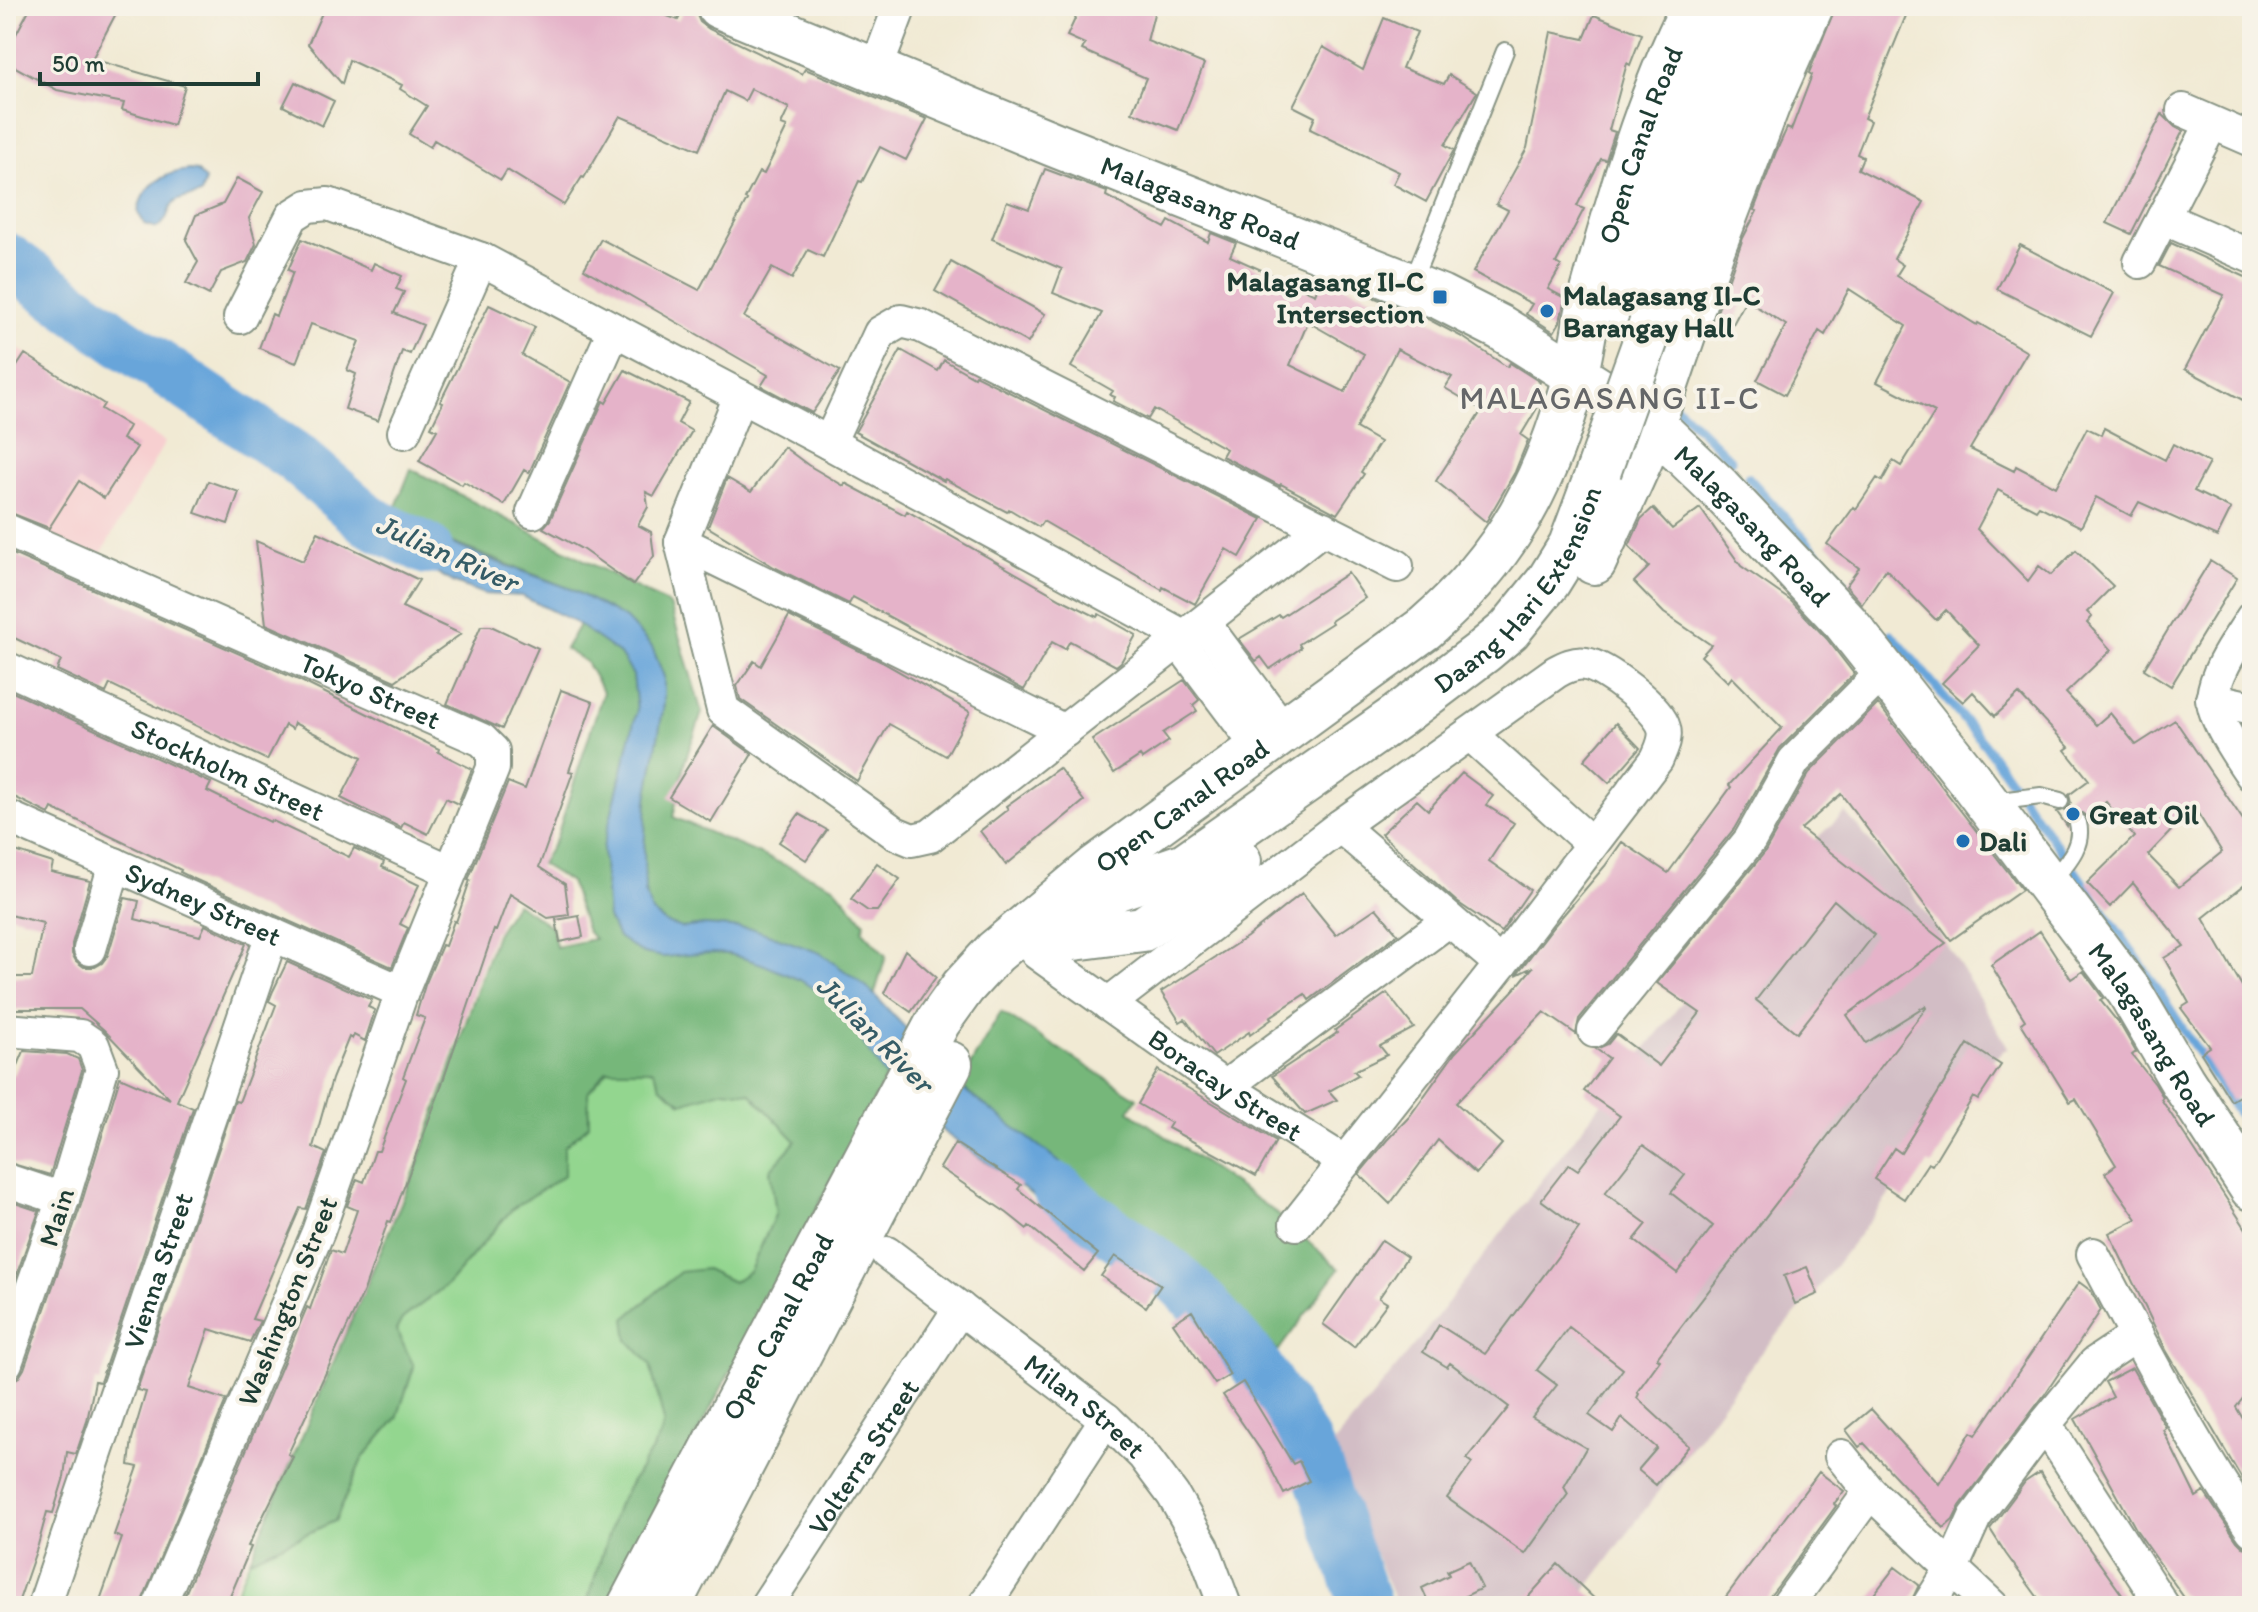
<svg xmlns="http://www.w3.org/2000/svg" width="2258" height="1612" viewBox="0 0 2258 1612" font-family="Itim,sans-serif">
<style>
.built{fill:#f7cfd0}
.industrial{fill:#d2bdc5}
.green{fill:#93d68f;stroke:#598a62;stroke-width:2}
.forest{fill:#76b77a;stroke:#4a7a57;stroke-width:2}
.water{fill:#68a5da;stroke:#447187;stroke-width:2}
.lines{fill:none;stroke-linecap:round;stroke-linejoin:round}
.stream{stroke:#68a5da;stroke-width:9}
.river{stroke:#68a5da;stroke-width:52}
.building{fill:#e5b3c9;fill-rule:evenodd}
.lane-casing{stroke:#889484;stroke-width:20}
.street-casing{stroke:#889484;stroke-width:36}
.secondary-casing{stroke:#889484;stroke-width:48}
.lane{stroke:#fff;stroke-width:16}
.street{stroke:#fff;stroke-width:32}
.secondary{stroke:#fff;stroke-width:44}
.secondary-bridge-casing{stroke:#889484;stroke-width:48;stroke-linecap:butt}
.secondary-bridge{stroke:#fff;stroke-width:44}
.poi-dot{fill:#1f6fb2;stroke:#f7f3e8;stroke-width:3}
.labels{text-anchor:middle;stroke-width:8;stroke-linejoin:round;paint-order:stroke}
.street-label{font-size:28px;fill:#1f3d34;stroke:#f7f3e8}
.poi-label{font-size:28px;font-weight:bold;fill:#1f3d34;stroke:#f7f3e8;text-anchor:start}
.water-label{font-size:30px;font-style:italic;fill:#355c66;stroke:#f7f3e8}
.quarter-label{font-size:32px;letter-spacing:2px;fill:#646668;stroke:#f7f3e8}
</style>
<rect width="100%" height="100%" fill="#f7f3e8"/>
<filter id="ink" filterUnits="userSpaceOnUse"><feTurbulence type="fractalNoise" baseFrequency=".0125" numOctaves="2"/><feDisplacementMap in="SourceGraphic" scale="16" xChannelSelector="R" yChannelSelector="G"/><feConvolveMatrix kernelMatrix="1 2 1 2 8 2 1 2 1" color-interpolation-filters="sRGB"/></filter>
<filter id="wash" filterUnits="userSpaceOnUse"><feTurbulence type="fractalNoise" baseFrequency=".006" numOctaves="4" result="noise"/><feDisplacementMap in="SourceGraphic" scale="32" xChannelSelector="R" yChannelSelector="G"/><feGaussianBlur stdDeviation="1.8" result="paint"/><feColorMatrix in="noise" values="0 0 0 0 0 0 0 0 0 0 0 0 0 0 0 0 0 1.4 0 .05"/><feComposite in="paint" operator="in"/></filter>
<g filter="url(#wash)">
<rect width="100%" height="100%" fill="#f1ead4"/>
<path class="built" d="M6 341 165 442 98 559 6 516Z"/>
<path class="industrial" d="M1845 812 1909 888 1958 962 2008 1047 1992 1060 1819 1287 1759 1355 1574 1606H1397L1331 1447 1418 1341 1600 1105 1804 850Z"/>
<path class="green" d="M608 1070H654L661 1087 682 1103 724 1089 750 1093 796 1141 770 1170 776 1213 750 1271 733 1282 706 1269 628 1340 650 1363 664 1421 661 1435 618 1504 586 1606H230L250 1559 335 1521 362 1459 397 1418 414 1367 396 1330 402 1319 449 1283 512 1209 564 1175V1147L589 1125 588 1092Z"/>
<path class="forest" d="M411 469 670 605 702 713 685 761 673 817 834 886 865 923 862 930 886 956 874 996 867 987 754 929 704 925 682 928 666 923 652 912 645 892 644 851 647 799 664 704V677L652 647 626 619 571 589 391 519Z
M579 625 620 654 633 675 637 710 603 848 608 918 664 957C684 954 705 951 725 954 758 957 814 982 836 1006 855 1027 870 1053 886 1077L606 1606H586L618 1504 661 1435 664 1421 650 1364 628 1340 625 1319 680 1272 706 1269 733 1282 750 1271 776 1213 770 1170 796 1141 750 1093 724 1090 682 1103 661 1087 653 1070H607L588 1092 589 1125 564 1147V1175L512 1209 449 1283 402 1319 396 1330 414 1366 397 1418 362 1459 335 1521 250 1559 418 1163 496 934 516 903 552 927 556 947 594 939 587 931 570 882 541 864 556 839 603 692 586 662 565 649Z
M1001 1012 1137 1098 1129 1111 1275 1212 1339 1269 1278 1351 1223 1295 1187 1263 959 1085Z"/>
<path class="water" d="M190 170 197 171 205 180 201 194C193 197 182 197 175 202 165 211 171 220 156 228L145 224 138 213C141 186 165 172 190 170Z
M372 508 391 519 489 559 571 589 626 619 652 647 664 677V704L647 799 644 851 645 892 652 912 666 923 682 928 704 925 754 929 820 953 867 987 963 1089 1047 1152 1124 1215 1105 1247 945 1133 886 1077 851 1025 834 1004 820 993 800 980 762 964 730 954 712 953 663 957 642 953 618 937 608 918 603 848 637 710 633 675 620 654 573 621 522 596 484 594 455 583 359 528Z"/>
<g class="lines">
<path class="stream" d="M1673 403 1731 460
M1748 477 1852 591
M1891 634 1985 745 2137 958 2252 1135"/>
<path class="river" d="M6 258 108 332 296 458 369 521 427 549
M1058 1189 1085 1213 1172 1274 1205 1306 1253 1361 1304 1441 1316 1466 1366 1606"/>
</g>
<g id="blocks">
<path class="building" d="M31 6H120L92 59 185 86 173 125 122 110 124 103 57 90 6 62V53Z
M325 6H641L678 20 684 8 696 13 700 22 709 29 802 74 805 69 927 119 906 160 880 147 862 182 859 181 823 257 808 250 792 279 772 268 744 317 840 371 812 413 761 386 768 375 584 269 601 239 699 290 747 200 745 199 759 172 764 174 787 127 781 125 789 108 751 89 745 101 725 91 699 150 620 116 584 178 582 177 564 205 507 170 501 180 434 140 430 147 409 134 427 106 400 89 402 85 349 60 342 84 308 44Z
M1081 6H1156L1147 41 1204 64 1178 130 1132 112 1146 78 1082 50 1085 44 1067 36Z
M1836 6H1910L1864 118 1870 121 1857 154 1863 157 1858 169 1924 202 1894 259 1903 265 1896 276 1977 325 1978 323 2027 352 1970 449 2014 471 2016 466 2056 487 2087 428 2101 435 2104 428 2165 460 2173 444 2209 463 2194 491 2231 509 2217 537 2139 502 2131 516 2096 497 2081 527 2039 506 2036 510 1998 490 1977 529 2028 581 2039 566 2051 575 2076 550 2113 586 2087 612 2092 617 2087 623 2111 650 2066 693 2096 725 2110 713 2136 745 2175 720 2252 833V879L2203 918 2242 986 2252 978V1088L2231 1101 2201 1053 2210 1047 2181 1008 2189 1003 2164 958 2184 946 2133 883 2110 907 2087 883 2134 837 2106 802 2087 817 2082 813 2072 814 2068 819 2067 826 2057 812 2067 809 2071 803 2069 795 2089 780 2065 750 2069 747 2019 694 1995 716 1973 692 1963 702 1942 683 1979 645 1946 610 1936 620 1886 569 1862 604 1846 586 1859 568 1827 544 1854 507 1856 509 1877 478 1882 481 1893 461 1901 466 1935 412 1877 382 1906 326 1849 289 1825 335 1819 331 1785 395 1757 380 1786 325 1746 300 1733 324 1716 315 1743 238 1757 211 1754 210 1776 152 1787 128 1791 130 1812 75 1809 73ZM2194 807 2222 852 2179 887 2148 855Z
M1594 15 1642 34 1630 65 1627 63 1609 130 1615 132 1606 160 1601 159 1577 206 1584 209 1556 263 1561 266 1548 289 1565 298 1560 322 1554 332 1526 314 1532 304 1473 272 1508 210 1496 204 1527 148 1551 32 1584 39Z
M1384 18 1417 32 1402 68 1444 84 1449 75 1477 92 1445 145 1454 150 1426 202 1393 184 1399 172 1310 129 1315 117 1293 106 1323 47 1363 70Z
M295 82 334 101 322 126 283 106Z
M2162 114 2175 127 2183 131 2131 234 2107 223Z
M1045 169 1107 192 1106 196 1165 228 1169 221 1208 242 1211 233 1236 243 1230 256 1315 294 1322 277 1426 318 1464 338 1507 367 1510 363 1540 382 1529 400 1539 405 1521 435 1528 440 1515 472 1486 522 1436 481 1482 410 1445 388 1452 377 1397 349 1356 428 1380 442 1361 472 1364 474 1337 514 1281 484 1280 486 1222 456 1226 449 1154 409 1148 419 1113 401 1115 397 1110 395 1113 391 1071 367 1102 313 1053 293 1062 269 992 239 1007 201 1029 209ZM1308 322 1364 354 1345 392 1290 365Z
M237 178 263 192 249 218 256 244 247 262 221 272 209 295 186 283 198 262 186 240 196 215 223 204Z
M302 239 371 270 374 263 402 276 396 289 404 292 394 313 423 325 410 354 402 351 378 421 345 409 356 374 347 370 359 341 311 324 296 363 259 348 272 314 276 316 293 272 288 270Z
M2171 243 2252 280V405L2185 369 2224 295 2159 266Z
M2020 245 2114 293 2091 336 1997 289Z
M951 262 1045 314 1028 343 935 291Z
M489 305 535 327 522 355 570 382 529 473 524 470 504 505 464 482 462 485 419 461 437 430 431 427 443 403 440 402Z
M901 350 938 371 944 360 974 377 975 375 1262 519 1240 557 1226 549 1195 604 1163 587 1162 590 1043 521 1039 527 1009 509 1007 512 945 479 944 481 855 432Z
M25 354 104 404 101 409 129 426 122 439 137 447 104 498 79 481 49 528 6 511V383Z
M625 370 689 402 678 423 692 431 654 496 646 492 648 507 638 525 651 532 654 556 633 585 582 549 543 528 550 520 603 401 606 403Z
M784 447 808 465 844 486 845 483 905 515 907 511 1061 599 1097 617 1099 614 1136 635 1121 662 1116 666 1070 641 1065 649 1052 642 1024 690 853 597 849 604 774 567 708 527 727 478 751 492Z
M208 481 239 492 228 524 195 513Z
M1653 508 1672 529 1700 508 1741 566 1791 601 1827 639 1854 674 1780 748 1734 829 1579 1019 1576 1034 1544 1012 1456 1103 1502 1144 1476 1174 1438 1140 1390 1204 1359 1174 1387 1140 1409 1117 1455 1053 1519 984 1533 967 1516 975 1553 927 1605 866 1622 842 1668 873 1731 787 1729 785 1782 728 1732 677 1728 682 1701 656 1711 645 1664 613 1634 582 1649 567 1629 546 1641 519Z
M318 532 419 580 402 607 461 634 395 681 266 624 256 541 303 561Z
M6 551 301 681 439 749 438 752 472 769 458 804 446 798 428 834 404 822 401 828 341 798 362 757 294 723 292 729 285 725 267 760 110 684 106 693 57 670 61 660 6 634Z
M2210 561 2237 578 2171 686 2144 669Z
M1348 573 1365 598 1331 621 1332 623 1299 644 1301 648 1270 669 1261 657 1256 661 1239 639 1279 615 1281 617Z
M789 616 882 662 970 712 946 756 889 724 857 781 740 699 737 686 754 661 761 666Z
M481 626H491L538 648 502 729 447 704Z
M1184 680 1199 700 1193 705 1197 711 1163 733 1169 741 1142 759 1140 756 1114 773 1092 740Z
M6 689 211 783 207 791 270 822 271 820 349 857 354 848 384 862 382 867 419 885 400 924 408 928 392 967 192 878 180 872 181 870 52 808 49 814 6 793Z
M561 690 593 702 569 771 573 772 539 867 565 884 569 915 548 918 510 894 496 931 494 930 440 1090 391 1222 388 1221 364 1291 288 1454 293 1457 248 1546 251 1547 226 1606H180L307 1307 310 1309 331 1250 342 1254 357 1210 347 1206 357 1179 364 1182 375 1151H379L406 1079 403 1077 425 1018 416 1015 425 985 442 945 445 946 454 921 456 922 470 880H468L508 782 525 789Z
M1878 704 2022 890 1951 940 1841 794 1801 829 1946 943 1847 1015 1866 1043 1925 1006 1926 1008 1657 1358 1660 1360 1637 1392 1639 1394 1637 1398 1689 1446 1656 1485 1638 1470 1657 1448 1622 1418 1613 1432 1589 1415 1623 1369 1569 1327 1537 1370 1557 1385 1532 1417 1586 1448 1564 1487 1568 1494 1525 1554 1447 1498 1472 1463 1467 1459 1509 1407 1450 1363 1447 1367 1423 1352 1439 1325 1485 1354 1579 1228 1541 1200 1569 1164 1578 1170 1620 1116 1584 1091 1609 1058 1596 1049 1608 1044 1616 1034 1659 1066 1700 1013 1657 983 1765 852 1809 773ZM1834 900 1874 935 1797 1033 1756 1000ZM1643 1145 1685 1175 1671 1193 1713 1226 1677 1273 1634 1240 1647 1224 1605 1193Z
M1616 723 1640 748 1609 783 1584 760Z
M713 726 752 754 711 822 669 797Z
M1059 768 1084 801 1006 865 980 831 1008 809 1006 806Z
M1462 773 1493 796 1486 805 1514 823 1489 861 1530 890 1501 932 1457 902 1381 834 1417 800 1428 810Z
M799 814 827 830 806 860 779 842Z
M12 850 53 863 51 872 90 881 72 944V954L76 961 84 967H95L102 963 108 955 125 898 139 901 135 919 200 936 205 925 246 944 177 1101 193 1108 100 1382 95 1381 87 1421 76 1454 67 1452 64 1477 53 1513 47 1512 38 1545 17 1606H6V1397L12 1381 19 1377 24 1369 81 1205 120 1077 170 1099 104 1030 80 1009H6V977H32L43 923 6 914V868Z
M877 863 900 879 877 911H868L851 899Z
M1302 893 1336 935 1376 908 1398 934 1309 1000 1305 994 1270 1017 1272 1019 1250 1035 1249 1032 1214 1056 1185 1019 1180 1022 1161 992 1247 937Z
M579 916 583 937 560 942 556 920Z
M2040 931 2071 979 2083 971 2103 998 2100 1000 2121 1026 2136 1052 2132 1055 2155 1084 2163 1097 2161 1099 2252 1238V1387L2236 1407 2252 1434V1496L2166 1350 2109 1233 2137 1219 2105 1173 2116 1165 2076 1099 2070 1102 2021 1023 2025 1020 1991 965Z
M905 950 936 977 911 1012 884 993Z
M287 962 372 1000 368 1007 375 1010 365 1041 354 1035 352 1039 349 1037 332 1079 313 1147 326 1153 306 1209 300 1208 252 1319 260 1321 250 1342 209 1329 189 1388 226 1400 140 1606H98L122 1538 114 1535 138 1467 129 1465 132 1439 146 1392 137 1390 235 1101 239 1102 276 1005 269 1001 273 991Z
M1387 993 1414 1028 1380 1046 1387 1055 1354 1071 1358 1075 1329 1091 1337 1100 1305 1114 1272 1076 1337 1033 1335 1030Z
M1968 1044 2001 1065 1978 1100 1973 1097 1932 1165 1928 1163 1904 1199 1874 1179 1894 1148 1901 1153Z
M24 1051 67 1054 78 1059 82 1070 50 1175 6 1162V1073L14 1075Z
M1158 1070 1276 1141 1256 1176 1168 1128 1171 1123 1138 1104Z
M955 1143 1021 1185 1018 1189 1098 1254 1084 1271 1029 1226 1027 1229 1007 1213 940 1168Z
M6 1200 39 1211 6 1305Z
M1382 1240 1407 1257 1379 1298 1387 1303 1354 1347 1323 1324Z
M1115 1256 1161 1285 1146 1307 1101 1276Z
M1807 1267 1818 1294 1795 1304 1784 1276Z
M2079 1282 2091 1291 2101 1310 2045 1394 1960 1506 1953 1520 1944 1528 1864 1443 1859 1447 1846 1430 1871 1409 1939 1484 1971 1432 1976 1435Z
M1192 1311 1230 1375 1215 1384 1173 1323Z
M2132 1368 2166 1428 2163 1430 2196 1497 2204 1492 2237 1541 2243 1547 2252 1549V1606H2190L2137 1531 2075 1419 2113 1397 2105 1382Z
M1243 1382 1293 1464 1299 1461 1309 1481 1284 1494 1264 1455 1223 1395Z
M1819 1472 1844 1491 1834 1504 1836 1506 1778 1586 1762 1606H1719Z
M2040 1472 2071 1523 2130 1606H2044L2006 1554 1990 1529 2025 1482Z
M1469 1561 1482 1588 1445 1606H1430L1422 1588 1449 1575 1447 1571Z
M1558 1564 1602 1606H1520Z
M1895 1567 1919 1585 1909 1606H1865Z"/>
</g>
</g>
<g filter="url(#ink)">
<use href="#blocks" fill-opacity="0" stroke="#889484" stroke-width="2"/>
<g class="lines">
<g class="lane-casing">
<path id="lane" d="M1412 283 1505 51
M1992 802 2041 796 2060 801
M2050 883C2064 865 2084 848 2078 823"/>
</g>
<g class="street-casing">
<g id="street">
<path d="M875 72 900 6"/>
<path d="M2183 110 2252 140"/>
<path d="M2163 218 2252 257"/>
<path d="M2140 262 2212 123"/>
<path d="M240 317 292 216 308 206 328 204 481 259 829 443 1185 637"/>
<path d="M740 396 681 542 723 710 895 833 912 840 930 836 1323 528"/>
<path d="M404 432 481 259"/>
<path d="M829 443 880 333 901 321 921 326 1397 566"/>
<path d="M533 512 614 330"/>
<path id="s1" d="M6 530 482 740 493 751V768L402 992 318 1232 159 1606"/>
<path d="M681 542 1065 731"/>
<path d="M2252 618C2238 641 2216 669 2213 697 2211 716 2241 759 2252 775"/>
<path d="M1204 623 1283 729"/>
<path d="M1179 642 1258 747"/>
<path id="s2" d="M6 668 450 871"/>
<path d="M2212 699 2252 708"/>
<path d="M1470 734 1592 844"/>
<path id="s3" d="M6 816 402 992"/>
<path d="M1340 826 1501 964"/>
<path d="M90 949 115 864"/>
<path id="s4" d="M1037 953 1225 1087 1345 1162"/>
<path d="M1108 1004 1340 826 1556 672C1565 667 1575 662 1586 664 1605 667 1659 708 1664 728 1667 739 1661 749 1657 759L1501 964 1296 1224"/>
<path d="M6 1030 80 1036 93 1045 102 1069 63 1199 6 1363"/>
<path d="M1594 1031 1750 840 1794 761 1883 672"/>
<path d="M1225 1087 1449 920"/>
<path d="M6 1180 63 1199"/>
<path id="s5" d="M887 1253 1106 1419 1143 1455 1173 1495 1203 1547 1225 1606"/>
<path d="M2093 1254C2143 1347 2191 1442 2252 1530"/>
<path d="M2045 1424 2163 1606"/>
<path d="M1841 1456 1870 1492 1992 1606"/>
<path id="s6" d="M44 1606 272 934"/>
<path id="s7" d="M766 1606 960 1308"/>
<path d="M984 1606 1106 1419"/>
<path d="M1787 1606 1870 1492"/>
<path d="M1928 1606 1952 1568 1975 1517 2045 1424 2095 1363 2137 1335"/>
</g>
</g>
<g class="secondary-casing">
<g id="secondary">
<path id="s8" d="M719 6 1053 144 1440 297 1501 328 1651 423 1720 489 1846 623 1966 775 2129 991 2182 1081 2252 1188"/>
<path d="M1627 309 1674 152 1702 74 1733 6"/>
<path d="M1651 325 1736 87 1772 6"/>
<path d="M1594 562 1641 458 1712 250 1769 101 1811 6"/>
<path id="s9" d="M1073 923 1115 889 1185 865 1398 716 1484 651 1509 630 1548 582 1571 545 1599 470"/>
<path d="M1051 941 1143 929 1239 861"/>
<path id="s10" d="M630 1606 938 1022 963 987 995 952 1097 867 1425 628C1508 556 1547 481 1575 376 1582 351 1584 324 1591 299 1618 201 1648 96 1694 6"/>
<path d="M668 1606 950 1064"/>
</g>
</g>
<use href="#lane" class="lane"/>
<use href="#street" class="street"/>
<use href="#secondary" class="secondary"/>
<g class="secondary-bridge-casing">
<path id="secondary-bridge" d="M1599 470 1651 325"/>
</g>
<use href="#secondary-bridge" class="secondary-bridge"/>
</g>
</g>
<g class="poi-dot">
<rect x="1432" y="289" width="16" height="16" rx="4"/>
<circle cx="1547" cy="311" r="8"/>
<circle cx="2073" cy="814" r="8"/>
<circle cx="1963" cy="841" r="8"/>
</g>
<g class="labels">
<g class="street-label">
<text dy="10" stroke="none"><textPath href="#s10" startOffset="1828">Open Canal Road</textPath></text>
<text dy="10" stroke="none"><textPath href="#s8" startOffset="520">Malagasang Road</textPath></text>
<text dy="10" stroke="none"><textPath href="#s8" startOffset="1168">Malagasang Road</textPath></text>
<text dy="10" stroke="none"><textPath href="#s9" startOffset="566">Daang Hari Extension</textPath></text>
<text dy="10" stroke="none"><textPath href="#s1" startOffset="398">Tokyo Street</textPath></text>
<text dy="10" stroke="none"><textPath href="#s2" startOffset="244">Stockholm Street</textPath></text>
<text dy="10" stroke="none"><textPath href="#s10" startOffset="988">Open Canal Road</textPath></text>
<text dy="10" stroke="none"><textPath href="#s3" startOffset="216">Sydney Street</textPath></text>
<text dy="10" stroke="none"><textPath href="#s8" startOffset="1816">Malagasang Road</textPath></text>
<text dy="10" stroke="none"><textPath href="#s4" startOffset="230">Boracay Street</textPath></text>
<text transform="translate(56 1217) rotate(-72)" y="10">Main</text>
<text dy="10" stroke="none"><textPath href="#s6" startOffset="354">Vienna Street</textPath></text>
<text transform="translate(287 1301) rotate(-68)" y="10">Washington Street</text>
<text dy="10" stroke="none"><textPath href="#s10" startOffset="316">Open Canal Road</textPath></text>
<text dy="10" stroke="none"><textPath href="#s5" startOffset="250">Milan Street</textPath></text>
<text dy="10" stroke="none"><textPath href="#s7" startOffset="178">Volterra Street</textPath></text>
</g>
<g class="poi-label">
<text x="1424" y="291" text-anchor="end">Malagasang II-C<tspan x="1424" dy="32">Intersection</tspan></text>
<text x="1563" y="305">Malagasang II-C<tspan x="1563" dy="32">Barangay Hall</tspan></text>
<text x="2089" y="824">Great Oil</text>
<text x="1979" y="851">Dali</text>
</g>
<g class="water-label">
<text transform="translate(447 553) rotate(24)" y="10">Julian River</text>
<text transform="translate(875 1034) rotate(45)" y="10">Julian River</text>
</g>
<g class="quarter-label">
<text x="1610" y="409">MALAGASANG II-C</text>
</g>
</g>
<rect width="2258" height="1612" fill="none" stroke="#f7f3e8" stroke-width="32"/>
<path d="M40 72v12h218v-12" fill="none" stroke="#1f3d34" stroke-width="4"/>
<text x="52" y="72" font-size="24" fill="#1f3d34" stroke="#f7f3e8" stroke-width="6" paint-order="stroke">50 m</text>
</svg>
